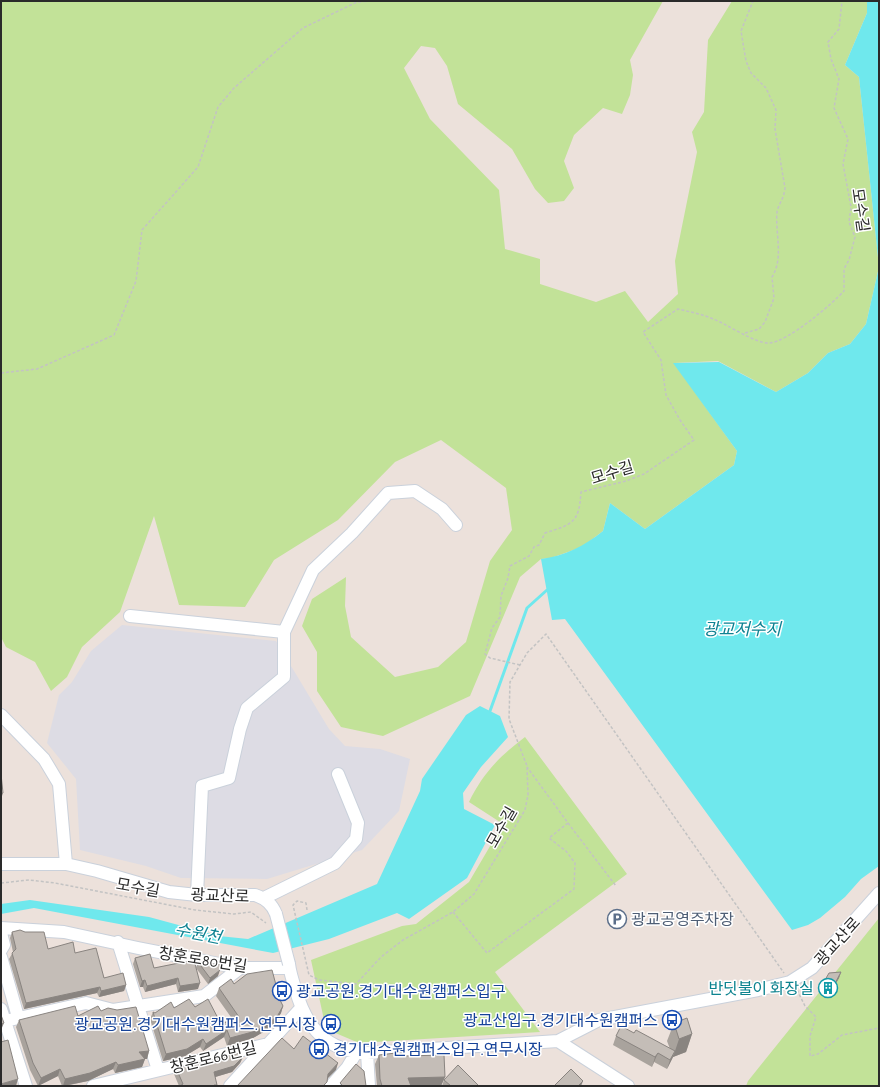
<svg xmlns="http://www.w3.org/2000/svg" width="880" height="1087" viewBox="0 0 880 1087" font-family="'Alegreya Sans','Noto Sans KR',sans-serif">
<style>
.industrial{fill:#dddce4}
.green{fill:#c2e298}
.water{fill:#6fe8ed}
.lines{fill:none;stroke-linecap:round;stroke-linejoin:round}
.stream{stroke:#6fe8ed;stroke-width:3}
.minor-casing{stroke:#cad1db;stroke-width:14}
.path{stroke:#c3c3c3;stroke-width:1.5;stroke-dasharray:3 2;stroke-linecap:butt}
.minor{stroke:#fff;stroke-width:12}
.minor-bridge-casing{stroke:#cad1db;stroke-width:14;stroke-linecap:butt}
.minor-bridge{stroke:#fff;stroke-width:12}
.wall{fill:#a9a39d}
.shaded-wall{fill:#898480}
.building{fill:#c4bdb7;stroke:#898480}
.labels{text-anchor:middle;stroke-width:3;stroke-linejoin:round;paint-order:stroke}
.street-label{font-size:16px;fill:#2a2a2a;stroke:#fff}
.service-label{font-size:16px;fill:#4e5e75;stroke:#fff;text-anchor:start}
.culture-label{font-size:16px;fill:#0d838f;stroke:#fff;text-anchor:end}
.transit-label{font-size:16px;fill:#164399;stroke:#fff;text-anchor:start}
.water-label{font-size:17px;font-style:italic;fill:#0e8292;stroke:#fff}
</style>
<rect width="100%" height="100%" fill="#ece1db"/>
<path class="industrial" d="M122 625 276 641 329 729 345 746 380 749 410 759 399 811 362 850 267 879 181 878 146 866 80 850 76 779 47 743 59 695 72 682 91 651Z"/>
<path class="green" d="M1 1H663L630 60 633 75 630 95 622 114 603 108 574 135 564 161 574 188 564 201 548 203 535 189 512 149 458 104 447 66 435 48 421 46 404 68 430 119 499 190 505 249 540 259V284L596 302 625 291 648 322 678 294 675 261 697 152 692 132 704 112 708 40 732 1H867V13L845 65 859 77 879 267 866 324 850 344 828 353 808 373 776 392 718 361 674 363 737 451 734 465 645 529 610 503 603 531 582 547 551 558 541 559 520 577 470 696 383 736 341 727 317 691V652L302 626 312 599 346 577 345 606 351 637 395 677 438 667 466 642 490 561 512 530 506 488 441 440 395 462 338 520 274 560 245 607 179 605 154 516 120 612 82 647 67 677 51 691 35 662 6 647 1 637Z
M525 737 627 874 495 972 540 1032 359 1043 326 1029 311 960 402 926 416 924 469 882 503 824 469 802C483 773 500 756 525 737Z
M879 918V1086H746L748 1081Z"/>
<path class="water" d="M867 1H879V866L861 879 845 897 820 918 808 925 792 930 565 619 552 620 541 559C565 556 584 546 603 531L610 503 645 529 734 465 737 451 673 363 719 362 776 392 808 373 828 353 850 344 866 324 879 267 859 77 845 65 867 13Z
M480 706 500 716 508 737 481 767 463 793 464 809 495 825 467 878 409 919 397 913 329 939 273 953 34 908 1 914V904L30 900 149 917 219 936 248 939 377 884 420 791 422 779 466 715Z"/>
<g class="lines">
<path class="stream" d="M490 711 527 608 547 590"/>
<g class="minor-casing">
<path id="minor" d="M130 616 284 632
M1 715 44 759 59 784 66 864
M1 864H66L97 871 169 892 197 895H255C266 899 272 904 276 914
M197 895 202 786 229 778 240 729 247 708 284 677V632L313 570 352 533 388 493 415 491 442 509 456 525
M264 898 335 863 356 839 358 823 338 774
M1 928 64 932 138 948 240 968H289
M1 933 4 945 1 950
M118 942 158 1070
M1 957 18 1017
M289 964C290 973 293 982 296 991 307 1029 327 1051 367 1053L558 1041 599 1020 758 990 790 982 812 968 879 893
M1 1009 26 1086
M5 1021 86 1003 113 1010 204 996 240 968
M558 1041 628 1086
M367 1053 369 1086
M93 1086 268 1044
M230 1086 301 1008
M331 1086 347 1068 356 1053"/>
</g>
<path class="path" d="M745 333 759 329 765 322 774 298 772 277C784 258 775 233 777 212 778 205 784 199 785 188L775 129 776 110 766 88 751 73 746 61 741 31 753 1
M1 373 37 369 114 335 136 281 142 230 198 167 218 107 234 88 303 28 357 2 373 1
M520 665 490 658 485 654 492 628 500 617 501 596 508 578 510 566 529 556 534 547 539 545 545 533C573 524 579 523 581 492L626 481 644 474 694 440 680 420 666 395 661 360 643 332 678 309C690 312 702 314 713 319 727 324 756 344 769 343 788 342 832 304 844 291V269L849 260 855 237 849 222 851 207 843 164 848 139 834 108 839 79 831 59 828 42 839 29 842 1
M568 823 616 886
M1 883 29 880 55 883 195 910 234 914 251 912 266 923
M307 910 306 903 297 901 293 905 309 975 319 980 356 984 381 957 403 940 453 912 474 894 525 810 528 795 527 766 509 719 510 682 527 653 546 634 784 973
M453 912 487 953 574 889 575 863 566 851 549 838 568 823 527 767
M797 990 805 1006 816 1017 810 1036V1056L818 1054 842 1035 879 1028"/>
<use href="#minor" class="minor"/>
<g class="minor-bridge-casing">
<path id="minor-bridge" d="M276 914 289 964"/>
</g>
<use href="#minor-bridge" class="minor-bridge"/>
</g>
<path class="wall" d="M12 932 48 949 75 953 104 978 126 985 124 991 99 997 97 993 24 1009 9 959 13 952 10 938Z
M135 958 154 968 194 960 198 989 178 992 176 984 145 992 143 987H140L133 964Z
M198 962 218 976 208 984 196 968Z
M841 972 839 978 828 997 823 986 825 980Z
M234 984 280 1000 283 1006 281 1013 275 1023 265 1031 253 1038 227 1046 224 1037 203 1051 200 1047 185 1056 163 1061 150 1019 153 1012 155 1013 174 1008 195 1007 221 1024 233 1020 216 996 219 988Z
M101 1011 149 1051 147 1059H145L142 1067 115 1073 113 1069 88 1081 65 1086H62L58 1076 38 1086 30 1070 16 1027 19 1020 78 1016Z
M674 1023 692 1034 686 1052 673 1057 667 1069 654 1062 652 1067 613 1045 616 1036 634 1033 670 1049 667 1041Z
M379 1055 445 1077 441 1086H377L375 1064Z
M243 1057 240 1063 232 1072 215 1077 217 1085 216 1086H179L174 1074 176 1068Z
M444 1080 479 1086H442Z"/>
<path class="shaded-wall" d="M1 793H3L1 799Z
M220 970 218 976 208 984 210 978Z
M841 972 839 978 828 997 831 991Z
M178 978 176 984 145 992 147 986Z
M145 980 143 987H140L142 981Z
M200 983 198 989 178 992 180 986Z
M126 985 124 991 99 997 101 991Z
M100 987 97 993 24 1009 26 1003Z
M283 1006 281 1013 275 1023 265 1031 253 1038 227 1046 230 1038Z
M4 1023 1 1030V1024Z
M227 1030 224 1037 203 1051 206 1044Z
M692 1034 686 1052 673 1057 667 1069 670 1060 674 1054 679 1039Z
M203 1039 200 1047 185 1056 163 1061 166 1054Z
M149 1051 147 1059H136L139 1052Z
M658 1053 654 1062 652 1067 655 1057Z
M243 1057 240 1063 232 1072 212 1078 214 1072Z
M145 1059 142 1067 115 1073 118 1065Z
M116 1062 113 1069 88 1081 63 1086 65 1079Z
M338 1063 336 1070 325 1081 328 1074Z
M60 1069 58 1076 38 1086 41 1078Z
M445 1077 441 1086H405L408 1078Z
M18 1079 16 1086H1V1084Z
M583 1081 581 1086H578Z"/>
<path class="building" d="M1 774 3 793H1Z
M20 930 25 932H44L48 949 73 942 75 953 96 948 104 978 123 973 126 985 101 991 100 987 26 1003 12 953 16 949 12 932Z
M150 954 154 968 194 960 200 983 180 986 178 978 147 986 145 980 142 981 135 958Z
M198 962 221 965 220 970 210 978Z
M272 970 280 1000 283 1006 278 1015 268 1024 256 1031 230 1038 227 1030 206 1044 203 1039 187 1049 166 1054 153 1012 155 1013 171 1002 174 1008 189 999 195 1007 208 999 221 1024 239 1017 219 988 231 979 234 984 247 974Z
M841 972 831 991 825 980 829 973Z
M75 1006 78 1016 98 1006 101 1011 108 1008 117 1010 136 1007 149 1051 139 1052 145 1059 118 1065 116 1062 90 1073 65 1079 60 1069 41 1078 33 1063 19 1020Z
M1 1015 4 1023 1 1024Z
M687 1018 692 1034 679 1039 674 1023Z
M621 1026 634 1033 636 1030 675 1051 670 1060 658 1053 655 1057 616 1036Z
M303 1036 338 1063 328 1074 327 1082 323 1086H237L282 1038 294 1049Z
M8 1040 18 1079 1 1084V1042Z
M404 1052V1056L444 1055 445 1077 408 1078 411 1086H382L380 1079 379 1055Z
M240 1053 243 1057 234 1066 214 1072 217 1085H214V1086H180L183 1084 176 1068Z
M356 1064 364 1071 366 1086H343L340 1083Z
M458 1065 479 1086H451L444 1080Z
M571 1069 583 1081 578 1086H554Z"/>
<defs>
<g id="parking-ring" transform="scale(1)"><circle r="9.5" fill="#fff" stroke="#5c6f8a" stroke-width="1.5"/><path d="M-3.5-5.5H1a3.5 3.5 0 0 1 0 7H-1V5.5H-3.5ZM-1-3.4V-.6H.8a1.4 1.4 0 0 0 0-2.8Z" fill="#5c6f8a"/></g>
<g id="building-ring" transform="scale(1)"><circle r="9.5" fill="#fff" stroke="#0f9aa8" stroke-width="1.5"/><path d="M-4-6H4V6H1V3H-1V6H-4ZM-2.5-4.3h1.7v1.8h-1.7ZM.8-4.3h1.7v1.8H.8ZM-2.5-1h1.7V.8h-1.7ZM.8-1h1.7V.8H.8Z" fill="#0f9aa8"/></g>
<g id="bus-ring" transform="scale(1)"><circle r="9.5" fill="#fff" stroke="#1a4fb4" stroke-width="1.5"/><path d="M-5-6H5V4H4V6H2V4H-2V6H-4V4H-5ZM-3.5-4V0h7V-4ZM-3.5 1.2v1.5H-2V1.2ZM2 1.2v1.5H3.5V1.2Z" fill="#1a4fb4"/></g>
</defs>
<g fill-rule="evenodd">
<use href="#parking-ring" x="617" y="919"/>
<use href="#building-ring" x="828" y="988"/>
<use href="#bus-ring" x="282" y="991"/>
<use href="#bus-ring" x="672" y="1020"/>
<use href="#bus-ring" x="331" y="1024"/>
<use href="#bus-ring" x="319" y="1049"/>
</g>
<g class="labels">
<g class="street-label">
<text transform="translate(861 210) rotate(82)" y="6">모수길</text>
<text transform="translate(612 472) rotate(-17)" y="6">모수길</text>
<text transform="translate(501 827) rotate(-60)" y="6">모수길</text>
<text transform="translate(138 887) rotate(10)" y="6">모수길</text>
<text transform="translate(220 895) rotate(2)" y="6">광교산로</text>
<text transform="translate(837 941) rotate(-48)" y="6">광교산로</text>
<text transform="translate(203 959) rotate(9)" y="6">창훈로80번길</text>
<text transform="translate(213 1057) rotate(-14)" y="6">창훈로66번길</text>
</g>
<g class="service-label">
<text x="631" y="925">광교공영주차장</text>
</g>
<g class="culture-label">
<text x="814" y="994">반딧불이 화장실</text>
</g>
<g class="transit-label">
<text x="296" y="997">광교공원.경기대수원캠퍼스입구</text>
<text x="658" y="1026" text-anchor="end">광교산입구.경기대수원캠퍼스</text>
<text x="317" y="1030" text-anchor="end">광교공원.경기대수원캠퍼스.연무시장</text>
<text x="333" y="1055">경기대수원캠퍼스입구.연무시장</text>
</g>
<g class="water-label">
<text x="742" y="635">광교저수지</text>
<text transform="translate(198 933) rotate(11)" y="6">수원천</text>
</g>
</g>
<rect width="880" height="1087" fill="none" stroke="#2a2a2a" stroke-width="4"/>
</svg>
